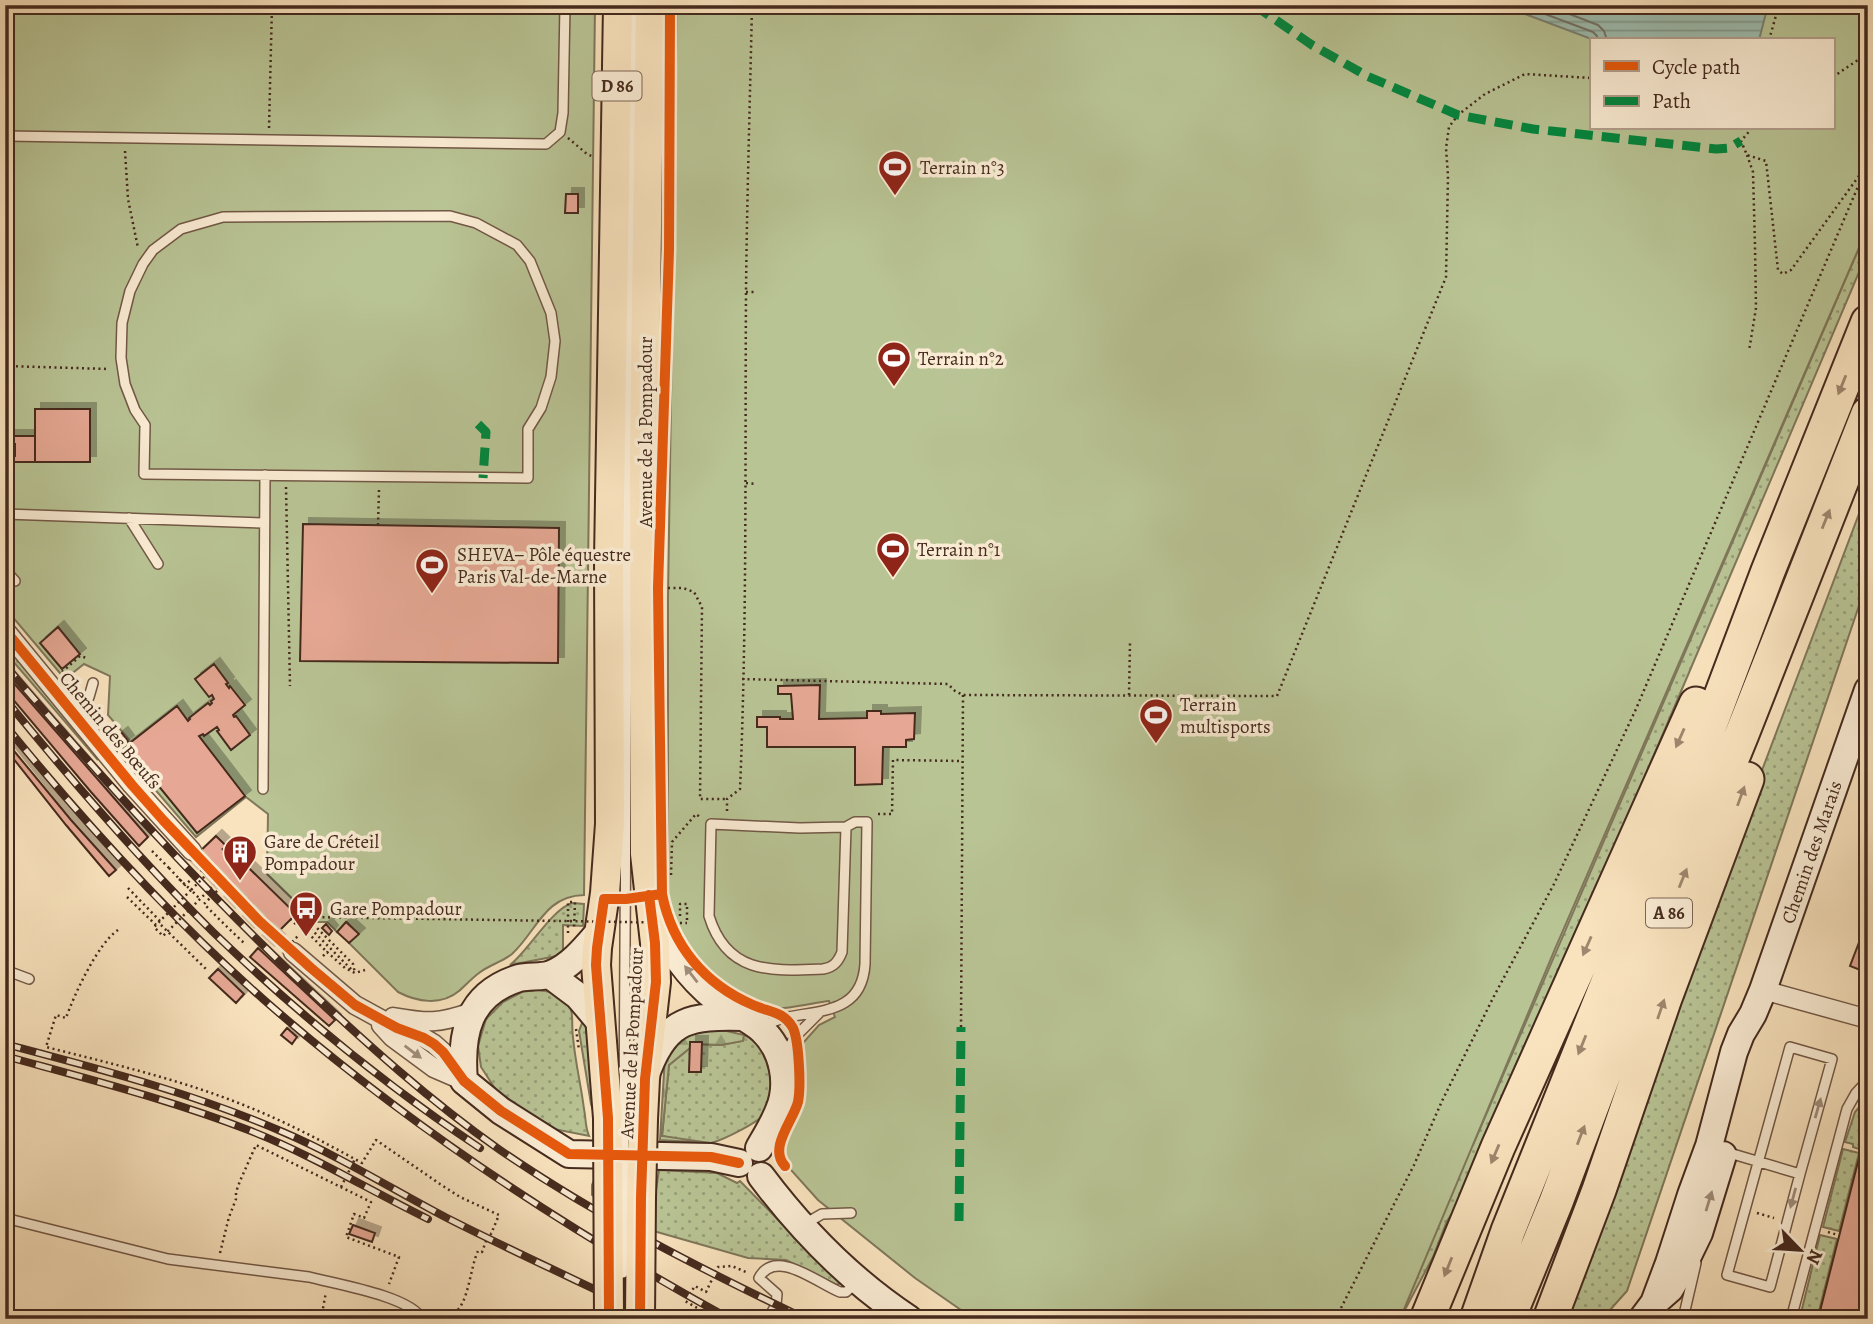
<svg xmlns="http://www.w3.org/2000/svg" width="1873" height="1324" viewBox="0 0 1873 1324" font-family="Alegreya,serif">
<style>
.grass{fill:url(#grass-dots);stroke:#7f775a;stroke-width:2}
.forest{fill:url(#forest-firs);stroke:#7f775a;stroke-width:2}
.park{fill:#b9c495;stroke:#7f775a;stroke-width:2;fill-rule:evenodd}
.water{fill:url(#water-rules);stroke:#7a8376;stroke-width:2}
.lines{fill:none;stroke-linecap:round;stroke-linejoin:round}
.shore{stroke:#727468;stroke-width:2}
.building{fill:#e6a894;stroke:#452a1e;stroke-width:2;filter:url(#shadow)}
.street-tunnel{stroke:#d5be9e;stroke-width:18;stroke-dasharray:18 9;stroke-linecap:butt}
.lane-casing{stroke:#725846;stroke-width:12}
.street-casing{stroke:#725846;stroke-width:21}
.secondary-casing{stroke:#452a1e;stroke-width:30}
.primary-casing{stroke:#452a1e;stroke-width:32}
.highway-casing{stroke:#452a1e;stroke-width:37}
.path{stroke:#452a1e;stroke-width:2.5;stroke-dasharray:2 3.5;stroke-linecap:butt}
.lane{stroke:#fbedd5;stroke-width:9}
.street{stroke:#fbedd5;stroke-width:18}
.secondary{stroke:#fbedd5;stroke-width:26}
.primary{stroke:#f9e3be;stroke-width:28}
.highway{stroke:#f9e3be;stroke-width:33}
.rail-casing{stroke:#452a1e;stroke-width:8}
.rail{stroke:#fbedd5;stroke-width:5;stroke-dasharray:16;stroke-linecap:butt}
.lane-bridge-casing{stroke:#725846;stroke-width:12;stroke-linecap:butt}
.primary-bridge-casing{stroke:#452a1e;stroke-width:32;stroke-linecap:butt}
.path-bridge{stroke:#452a1e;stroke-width:2.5;stroke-dasharray:2 3.5;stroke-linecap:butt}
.lane-bridge{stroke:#fbedd5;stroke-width:9}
.primary-bridge{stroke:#f9e3be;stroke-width:28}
.quiet{stroke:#00873e;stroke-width:9;stroke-dasharray:18 9;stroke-linecap:butt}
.cycleway-casing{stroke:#fbedd5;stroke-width:15}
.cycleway{stroke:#e8590c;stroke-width:10}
.oneway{fill:#9f866e}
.oneway2{fill:#a08c7a}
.labels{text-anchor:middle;stroke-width:7;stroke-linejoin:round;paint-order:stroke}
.shield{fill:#fbedd5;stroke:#7c6455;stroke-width:2}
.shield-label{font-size:18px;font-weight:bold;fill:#452a1e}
.poi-label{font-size:19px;fill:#452a1e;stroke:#fbedd5;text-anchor:start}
.street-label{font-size:19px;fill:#452a1e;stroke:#fbedd5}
</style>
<defs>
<pattern id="grass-dots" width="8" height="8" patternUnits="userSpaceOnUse" patternTransform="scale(1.75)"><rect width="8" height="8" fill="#b9c495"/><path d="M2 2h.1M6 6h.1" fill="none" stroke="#989f79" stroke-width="1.8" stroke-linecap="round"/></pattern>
<pattern id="forest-firs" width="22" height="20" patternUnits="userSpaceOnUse" patternTransform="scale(1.75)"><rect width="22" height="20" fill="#b9c495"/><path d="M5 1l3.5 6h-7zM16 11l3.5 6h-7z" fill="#989f79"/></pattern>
<pattern id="water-rules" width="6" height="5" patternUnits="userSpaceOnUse" patternTransform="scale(1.75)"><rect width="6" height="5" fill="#9ebeb1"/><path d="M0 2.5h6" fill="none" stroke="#839b8f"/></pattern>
<filter id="shadow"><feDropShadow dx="6" dy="-6" stdDeviation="0" flood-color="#0004"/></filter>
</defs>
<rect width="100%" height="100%" fill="#f9e3be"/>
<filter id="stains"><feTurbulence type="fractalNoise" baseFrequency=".00286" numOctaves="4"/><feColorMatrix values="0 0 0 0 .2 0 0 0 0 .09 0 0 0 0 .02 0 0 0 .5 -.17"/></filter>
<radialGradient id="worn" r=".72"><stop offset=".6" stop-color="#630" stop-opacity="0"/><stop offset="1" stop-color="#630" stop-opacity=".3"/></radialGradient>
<path class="grass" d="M1868 227V251L1654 755 1456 1208 1447 1221 1433 1257 1400 1319 1430 1139 1473 1145Z
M1868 490V579L1627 1291 1602 1319H1561L1660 1040Z
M5 645 61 710 98 760 5 652Z
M572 903 584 904 583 926 563 925V952L557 956 510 965C529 950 551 910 572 903Z
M535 990C545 991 558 992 566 1000 575 1009 571 1026 573 1037 575 1061 581 1085 584 1109 586 1118 585 1127 589 1136L549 1128 496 1090 481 1067 478 1046 486 1019 503 1002 522 992Z
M585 1015 594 1036 600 1126 599 1199 592 1195V1185L597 1174 598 1126 591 1104 579 1031Z
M744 1035C749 1037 754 1039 758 1043 771 1059 777 1092 767 1111 762 1121 723 1140 711 1143 701 1144 674 1138 662 1136L669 1065 695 1044 721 1045 742 1041Z
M1868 1097V1152L1853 1147V1144L1845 1142 1855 1112Z
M1843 1149 1859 1153 1839 1231 1823 1227Z
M659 1170 717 1173 737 1183 740 1181 840 1283 837 1285 786 1260 748 1258 650 1230Z
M1820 1235 1837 1239 1817 1319 1801 1313Z"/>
<path class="forest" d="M718 1029 744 1035 743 1041 721 1045 695 1044 669 1065 662 1136 710 1143 660 1140 665 1056 689 1030Z"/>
<path class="park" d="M5 5H595L584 895C544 896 537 931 512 954 502 962 489 965 479 973 472 978 466 985 459 991 441 1006 417 1002 398 992L349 943 358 934 347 922 337 932 327 922H316L267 874 268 814 246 797 196 837 121 750 131 742 108 715 110 676 84 664 65 679 5 608Z
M677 5H1868V227L1555 949 1400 1319H974L915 1278 818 1200 791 1170 787 1163 784 1151 786 1139 796 1117 802 1090 800 1054 803 1043 819 1025 835 1017 829 1001C817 1002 785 1010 775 1008 741 1003 709 977 690 951 681 938 675 921 668 907V597ZM1591 40H1833V128H1591Z"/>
<path class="water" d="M1501 5H1768L1759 40H1594Z"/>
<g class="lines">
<path class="shore" d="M1521 5 1593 32 1597 36 1598 40
M1546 5 1598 25 1604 31 1607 40"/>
</g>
<path class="building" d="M566 194H578V213H565Z
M35 409H90V462H35Z
M5 436H35V462H5V455L15 456V444H5Z
M303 524 559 528 558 663 300 661Z
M58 627 80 654 62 669 40 643Z
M214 664 228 683 226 684 229 688 230 686 245 705 233 715 234 717 236 716 250 735 231 750 217 731 219 730 217 727 204 736 203 734 199 736 245 796 197 833 126 746 177 706 188 721 190 719 189 718 208 703 210 705 212 703 211 701 214 699 212 695 209 697 195 679Z
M5 673 148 837 139 846 91 792 5 690Z
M820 685 819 719 867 718V711H881V714L915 713 914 739 906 740V747H883L882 784 855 785V747H767V727H757V717H780V719H793L791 694H778V686Z
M122 733 128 741 123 745 117 737Z
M5 740 71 820 116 870 109 876 66 825 5 748Z
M216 836 296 914 273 937 193 858Z
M203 868 222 887 220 889 201 870Z
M346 922 359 934 349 943 337 932Z
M326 924 332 931 329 935 322 928Z
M1863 932 1868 934V973L1850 966Z
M258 948 335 1020 329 1026 250 957Z
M218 969 244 994 236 1003 209 978Z
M287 1028 297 1037 292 1044 281 1035Z
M690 1042H702L701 1072H689Z
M1861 1150 1868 1152V1319H1818Z
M353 1225 375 1233 372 1242 349 1234Z"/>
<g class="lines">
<path class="street-tunnel" d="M192 851 259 921 293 952"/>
<g class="lane-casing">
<path id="lane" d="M5 136 546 144 560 132 563 113 565 5
M450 216 476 223 517 245 530 261 551 313 555 341 551 377 541 408 528 429V478L144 474 145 425 135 410 125 384 121 358 122 323 130 291 143 264 153 250 181 229 223 217Z
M5 514 263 523
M129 518 158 564
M5 570 15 581
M72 711 89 697 93 683
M263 789 265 475
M5 970 29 979
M762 1026C770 1023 779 1019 788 1017 825 1010 862 1011 865 964L867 822H855L846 827 800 828 711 824 709 916C727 975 772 971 823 969 834 967 838 962 842 952L846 827
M785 1054 795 1037 819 1013
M624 1118 629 261 633 5
M1726 1152 1800 1174 1770 1287 1727 1275 1790 1047 1832 1059 1800 1174
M5 1218 168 1259 309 1277C335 1284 410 1296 422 1319
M803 1225 822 1214 851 1213
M772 1312 776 1305 777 1294 759 1278C775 1247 819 1284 840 1292H846L856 1283
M1683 1319 1696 1263
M1791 1319 1847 1109 1856 1093 1868 1080"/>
</g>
<g class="street-casing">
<path id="street" d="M5 630 132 785 192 851
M293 952 355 1005 397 1028 424 1038 434 1044 443 1052 464 1081
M1763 990 1868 1019
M393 1017C428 1023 438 1024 472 1012
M381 1025 392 1037 434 1068 464 1081"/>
</g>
<g class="secondary-casing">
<path id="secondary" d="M655 914C667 948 690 978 717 1000 731 1012 749 1018 762 1030 783 1050 790 1083 779 1110 774 1123 766 1136 759 1148
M599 932C586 947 571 966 551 974 542 978 529 975 519 978 468 994 460 1033 464 1081L501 1111 569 1154 711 1157 739 1163
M550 975 578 996 600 1022
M648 1069C668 1018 691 1016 742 1017
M761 1176C803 1232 850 1280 909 1319
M1654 1303 1669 1263 1691 1195 1709 1146 1734 1052 1741 1034 1753 1014 1763 990 1868 690
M1642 1319 1654 1303 1670 1289 1682 1268 1699 1233 1723 1155"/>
</g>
<g class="primary-casing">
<path id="primary" d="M608 1118 596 965 597 948 605 893 610 824 609 560 618 5
M643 1119 645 1079 656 982 655 943 645 854 644 450 650 5"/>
</g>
<g class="highway-casing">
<path id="highway" d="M1427 1319 1498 1147 1696 704
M1477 1319 1508 1231 1690 778 1768 571 1868 322
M1508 1319 1556 1202 1607 1066 1742 734 1868 414
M1550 1319 1599 1190 1665 998 1747 779"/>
</g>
<path class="path" d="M1769 40 1779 5
M1833 77 1868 53
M269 128 272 5
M1752 128 1741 141 1747 155 1766 161 1778 270 1783 274 1791 270 1861 173
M568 138 587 154 594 157
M125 151 128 199 138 248
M1747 155 1753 172 1755 246 1756 308 1749 351
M746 292H755
M5 366 109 369
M746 483 756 484
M286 487 290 686
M378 525 379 490
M668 588H683L694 592 702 607 700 799H727
M62 672 80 656 87 658
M742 679 948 684 955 691 963 695 1277 696 1446 277 1448 176 1446 148 1449 127 1458 115 1485 94 1525 74 1591 78
M1129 695 1130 643
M727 811V799L740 789C747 623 745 457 746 291 747 196 750 101 752 5
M878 814H892L893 760 962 761
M222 850 224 848
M152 851 169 868
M169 868 185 885 203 869 222 888
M671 875 672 842 696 814 700 817
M221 887 204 904 222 922
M128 888 160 921
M193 892 200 899
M127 897 156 925
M680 916V904H687V923
M290 919 298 926 306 917 353 964 355 973
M303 921 353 971
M222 922 245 944
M161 925 207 970
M300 925 327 952
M118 930C98 943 74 995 66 1018L56 1015 46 1047C113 1064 182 1080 246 1106 286 1122 324 1142 362 1163L376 1140 440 1184 460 1197 499 1215 491 1234 489 1233 482 1252 478 1251C470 1267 469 1305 453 1314 449 1317 442 1318 437 1319
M568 933V902H575L574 928
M323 956 327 952 345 968 355 973 365 970
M961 1027 963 695
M576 1029 579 1050
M341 1187 355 1159
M1757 1213 1774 1218
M1828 1232 1838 1235
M220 1253 229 1217 236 1199V1192L240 1181 256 1145 371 1202 364 1218 354 1214 346 1237 399 1257 389 1284
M1341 1308 1414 1165 1442 1101 1493 998 1554 884 1636 709 1868 163
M321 1319 326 1292
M716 1319 685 1301 695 1286 706 1292 718 1267 732 1266 748 1273"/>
<use href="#lane" class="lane"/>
<use href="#street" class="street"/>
<use href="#secondary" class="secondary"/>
<use href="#primary" class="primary"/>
<use href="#highway" class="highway"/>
<g class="rail-casing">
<path id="rail" d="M5 665C100 777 199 885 305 986 367 1044 430 1101 500 1150 596 1216 701 1269 806 1319
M5 699C71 780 139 859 213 932 295 1011 385 1085 480 1148
M5 725C84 822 169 916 263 999 405 1124 564 1228 730 1319
M5 1044C99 1069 193 1093 283 1132 339 1156 392 1189 447 1218 516 1253 587 1285 657 1319
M5 1056C88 1079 171 1100 251 1131 312 1155 369 1190 428 1219"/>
</g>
<use href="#rail" class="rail"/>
<g class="lane-bridge-casing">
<path id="lane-bridge" d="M623 1273 624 1118"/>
</g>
<g class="primary-bridge-casing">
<path id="primary-bridge" d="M608 1118 609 1319
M640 1319 641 1197 643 1119"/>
</g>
<path class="path-bridge" d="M179 879 191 890 207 874
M222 888 284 950 298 936
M191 890 154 927 163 936 216 883
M306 917 687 923"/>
<use href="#lane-bridge" class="lane-bridge"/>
<use href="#primary-bridge" class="primary-bridge"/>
<path class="quiet" d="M1254 5 1312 45 1367 76 1458 115 1533 129 1716 149 1729 148 1741 141
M478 424 486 432 483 478
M959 1221 961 1027"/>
<g class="cycleway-casing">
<path id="cycleway" d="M670 5 669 250 658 588 662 894C672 945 704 984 753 1005 768 1012 784 1011 793 1028 799 1041 801 1087 798 1102 793 1121 768 1148 785 1166
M5 630 132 785 163 820 259 921 311 968 355 1005 397 1028 424 1038 434 1044 443 1052 464 1081 501 1111 569 1154 711 1157 739 1163
M609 1319 608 1118 596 965 597 948 604 899H626L662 894
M640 1319 641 1197 645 1079 656 982 655 943 649 895"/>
</g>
<use href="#cycleway" class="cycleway"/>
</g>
<defs><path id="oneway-solid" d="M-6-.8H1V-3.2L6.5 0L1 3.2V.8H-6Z" transform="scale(1.75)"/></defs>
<g class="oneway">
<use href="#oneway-solid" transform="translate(1842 385) rotate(112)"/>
<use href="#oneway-solid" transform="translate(1826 519) rotate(-68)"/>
<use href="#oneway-solid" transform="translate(1680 738) rotate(114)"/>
<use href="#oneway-solid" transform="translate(1741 796) rotate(-70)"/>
<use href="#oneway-solid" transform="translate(1683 878) rotate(-68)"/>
<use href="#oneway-solid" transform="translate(1587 946) rotate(114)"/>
<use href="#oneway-solid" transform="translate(1661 1009) rotate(-71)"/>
<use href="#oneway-solid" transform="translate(1582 1045) rotate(112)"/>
<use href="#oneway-solid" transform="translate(1581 1135) rotate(-69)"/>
<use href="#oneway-solid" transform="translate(1495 1154) rotate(113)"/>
<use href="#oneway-solid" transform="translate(1448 1267) rotate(112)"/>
</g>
<g class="oneway2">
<use href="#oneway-solid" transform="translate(691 974) rotate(-128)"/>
<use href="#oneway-solid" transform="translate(413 1052) rotate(37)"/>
<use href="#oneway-solid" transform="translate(1818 1108) rotate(-74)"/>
<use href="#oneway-solid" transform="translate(1793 1198) rotate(105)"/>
<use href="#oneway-solid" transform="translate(1709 1201) rotate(-73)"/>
</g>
<defs>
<g id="stadium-pin" transform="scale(1.75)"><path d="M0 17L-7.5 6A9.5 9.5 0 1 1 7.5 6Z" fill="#8f2418" stroke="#fbedd5"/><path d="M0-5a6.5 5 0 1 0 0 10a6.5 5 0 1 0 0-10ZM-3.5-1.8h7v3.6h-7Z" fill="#fff"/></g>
<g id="building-pin" transform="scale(1.75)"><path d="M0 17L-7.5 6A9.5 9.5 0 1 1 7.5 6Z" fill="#8f2418" stroke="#fbedd5"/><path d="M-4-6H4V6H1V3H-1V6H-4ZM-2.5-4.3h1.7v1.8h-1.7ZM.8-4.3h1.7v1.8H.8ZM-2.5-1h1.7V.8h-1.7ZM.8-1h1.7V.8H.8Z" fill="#fff"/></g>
<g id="bus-pin" transform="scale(1.75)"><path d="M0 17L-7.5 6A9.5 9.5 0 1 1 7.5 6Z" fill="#8f2418" stroke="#fbedd5"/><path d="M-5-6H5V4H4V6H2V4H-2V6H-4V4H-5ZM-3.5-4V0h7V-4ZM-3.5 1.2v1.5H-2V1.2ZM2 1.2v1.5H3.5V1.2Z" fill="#fff"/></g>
</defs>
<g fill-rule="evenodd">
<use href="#stadium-pin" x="895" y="167"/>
<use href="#stadium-pin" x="894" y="358"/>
<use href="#stadium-pin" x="893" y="549"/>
<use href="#stadium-pin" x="432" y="565"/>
<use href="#stadium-pin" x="1156" y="715"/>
<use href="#building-pin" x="240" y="852"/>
<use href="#bus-pin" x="306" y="908"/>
</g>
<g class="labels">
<g class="shield">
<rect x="592.5" y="71.5" width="49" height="29" rx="5"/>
<rect x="1646" y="898.5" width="46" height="29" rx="5"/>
</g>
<g class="shield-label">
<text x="617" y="92">D 86</text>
<text x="1669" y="919">A 86</text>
</g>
<g class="poi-label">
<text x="920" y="174">Terrain n°3</text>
<text x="918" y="365">Terrain n°2</text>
<text x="917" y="556">Terrain n°1</text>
<text x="457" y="561">SHEVA– Pôle équestre<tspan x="457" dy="22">Paris Val-de-Marne</tspan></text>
<text x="1180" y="711">Terrain<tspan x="1180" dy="22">multisports</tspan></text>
<text x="264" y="848">Gare de Créteil<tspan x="264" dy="22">Pompadour</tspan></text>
<text x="330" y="915">Gare Pompadour</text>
</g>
<g class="street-label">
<text transform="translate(645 432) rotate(-90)" y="7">Avenue de la Pompadour</text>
<text transform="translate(111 730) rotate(50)" y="7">Chemin des Bœufs</text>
<text transform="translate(1811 852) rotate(-71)" y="7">Chemin des Marais</text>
<text transform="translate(631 1043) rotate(-87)" y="7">Avenue de la Pompadour</text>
</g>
</g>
<rect width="1873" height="1324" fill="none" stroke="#f9e3be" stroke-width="28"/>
<rect x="7" y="7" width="1859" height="1310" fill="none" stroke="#452a1e" stroke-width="3.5"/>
<rect x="14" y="14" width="1845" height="1296" fill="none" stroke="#452a1e" stroke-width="2"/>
<rect x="1590" y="38" width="245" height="91" fill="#fbedd5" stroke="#b29f8c" stroke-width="2"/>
<rect x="1604" y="61" width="35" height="10" fill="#e8590c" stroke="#b29f8c" stroke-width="2"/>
<text x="1652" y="74" font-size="21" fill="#452a1e">Cycle path</text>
<rect x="1604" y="96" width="35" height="10" fill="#00873e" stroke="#b29f8c" stroke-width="2"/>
<text x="1652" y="108" font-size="21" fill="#452a1e">Path</text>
<g transform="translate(1800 1250) rotate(115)" stroke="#fbedd5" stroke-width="5" paint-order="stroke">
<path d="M0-5L12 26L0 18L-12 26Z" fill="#452a1e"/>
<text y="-10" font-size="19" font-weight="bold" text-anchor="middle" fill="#452a1e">N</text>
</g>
<rect width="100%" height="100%" filter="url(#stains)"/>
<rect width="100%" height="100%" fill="url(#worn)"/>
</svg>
